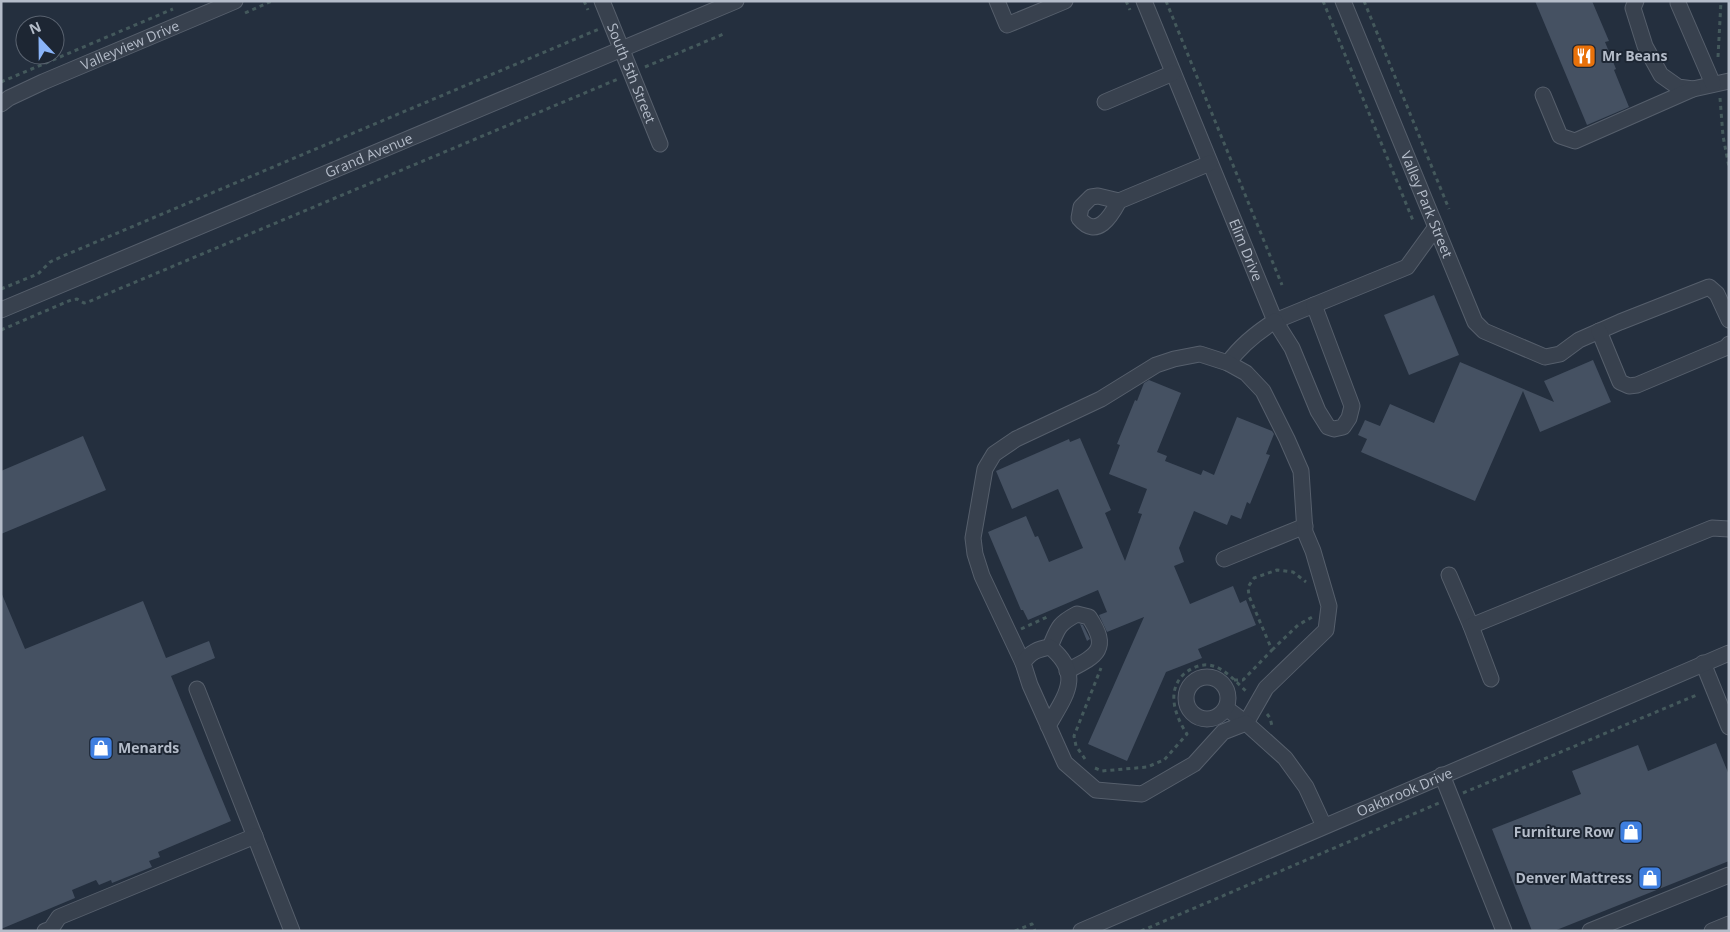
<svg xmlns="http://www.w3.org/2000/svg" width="1730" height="932" viewBox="0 0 1730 932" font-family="'Open Sans',sans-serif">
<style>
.building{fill:#455162}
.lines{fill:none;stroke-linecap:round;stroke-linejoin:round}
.minor-casing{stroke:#565f6c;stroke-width:17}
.path{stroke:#44595c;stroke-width:3;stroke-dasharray:4 4;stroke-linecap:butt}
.minor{stroke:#38414e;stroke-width:15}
.labels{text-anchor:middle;stroke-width:4;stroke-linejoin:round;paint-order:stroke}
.street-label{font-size:14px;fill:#b4bcc9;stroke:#1d2633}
.poi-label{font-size:14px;font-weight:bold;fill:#b4bcc9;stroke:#1d2633;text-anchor:start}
</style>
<rect width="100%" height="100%" fill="#242f3e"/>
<path class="building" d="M1535 1H1592L1609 41 1605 42 1616 69 1614 70 1629 107 1587 125Z
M1434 295 1459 355 1409 375 1384 315Z
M1593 360 1611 402 1540 432 1523 391 1475 501 1361 452 1367 439 1358 435 1365 420 1380 426 1390 404 1434 423 1460 362 1554 402 1544 381Z
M1149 380 1181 393 1157 452 1167 456 1165 461 1201 475 1203 470 1214 475 1237 417 1272 431 1274 434 1266 454 1270 455 1250 504 1247 502 1241 519 1231 515 1227 525 1194 511 1179 548 1184 562 1174 566 1190 604 1233 586 1240 603 1246 600 1256 625 1198 649 1202 658 1166 672 1127 761 1088 744 1144 617 1107 632 1099 615 1107 612 1098 590 1028 620 1023 610H1021L988 532 1026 516 1035 537 1038 536 1049 562 1083 548 1058 489 1012 509 996 471 1069 439 1070 442 1080 438 1111 510 1105 513 1125 561 1142 514 1138 513 1147 489 1109 474 1120 445 1117 444 1135 400 1137 401 1144 383Z
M83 436 106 490 1 534V471Z
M1 592 25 649 143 601 166 658 209 641 215 658 171 676 231 821 158 852 160 857 149 861 152 867 112 883 111 880 99 885 96 880 72 890 75 898 1 929Z
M1080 624 1083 625 1090 639 1087 641Z
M1716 743 1729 775V861L1554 931H1532L1492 829 1581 794 1572 771 1638 745 1648 771Z"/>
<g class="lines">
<g class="minor-casing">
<g id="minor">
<path id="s1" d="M602 1 660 144"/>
<path d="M997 1 1007 25 1065 1"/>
<path id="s2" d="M1144 1 1275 321 1407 267 1436 227"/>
<path id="s3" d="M1343 1 1475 322 1484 331 1545 357 1560 354 1579 340 1620 322 1709 287 1717 294 1729 320"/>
<path d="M1636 1 1633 8 1645 46 1661 75 1678 87 1693 89 1729 81"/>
<path d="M1678 3 1713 84"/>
<path d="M1543 95 1560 136 1575 141 1693 89"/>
<path d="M1105 102 1173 73"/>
<path id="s4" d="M1 104 9 98 43 82 235 1"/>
<path d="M1119 201C1111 216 1097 240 1079 218L1081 207 1091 197 1098 196 1119 201 1210 163"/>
<path id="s5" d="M1 310 736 1"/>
<path d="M1599 331 1620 382 1629 386 1637 385 1727 347 1729 344"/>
<path d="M1228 363C1241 345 1256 333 1275 321L1292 348 1318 411 1328 427 1334 429 1343 427 1349 418 1352 406 1314 305"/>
<path d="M1224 559 1305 526"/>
<path d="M1449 575 1471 626"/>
<path d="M1050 647C1058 628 1058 624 1077 614L1089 617C1111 650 1096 656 1067 671"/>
<path d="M1023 663 982 576 975 554 973 538 985 469 994 454 1016 439 1101 399 1156 365 1174 359 1200 354 1228 363 1246 373 1263 391 1287 439 1301 471 1305 532 1313 551 1329 606 1326 630 1266 688 1246 723 1226 708"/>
<path d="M1703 663 1729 727"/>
<circle cx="1207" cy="698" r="21"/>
<path d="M1491 679 1471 626 1712 528 1729 529"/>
<path d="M197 689 292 931"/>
<path d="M1048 726C1065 696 1084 675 1050 647 1038 649 1030 652 1023 663L1030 685 1065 763 1096 790 1142 794 1194 764 1223 732 1246 723 1285 758 1306 787 1324 826"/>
<path d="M1442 775 1504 931"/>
<path d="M45 931 51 929 59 917 255 836"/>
<path id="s6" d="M1081 931 1729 653"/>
<path d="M1590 931 1729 875"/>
<path d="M1712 931 1729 924"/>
</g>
</g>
<path class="path" d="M584 1 588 10
M1126 1 1130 10
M1166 1 1282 285
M1323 1 1414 223
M1364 1 1449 209
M245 13 272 1
M1718 57 1721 1
M645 67 726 33
M1 82 173 9
M1720 98 1723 136 1729 167
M1 289 38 274 50 262 63 256 599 29
M1 330 71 300 77 299 84 303 88 302 618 79
M1021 629 1047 617
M1272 650 1298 625 1314 616
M1234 680H1243L1272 650 1249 596 1248 587 1254 578 1277 570 1293 572 1306 582
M1267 714 1270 718 1272 726
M1085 759 1076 746 1074 736 1101 668
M1095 768 1102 771 1147 767 1164 760 1187 734C1175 716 1166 691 1184 674 1191 668 1200 664 1209 665 1224 667 1237 683 1247 692
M1463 793 1699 694
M1015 931 1032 924 1035 931
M1141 931 1439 803"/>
<use href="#minor" class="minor"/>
</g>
<defs>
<g id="restaurant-square" transform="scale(1.25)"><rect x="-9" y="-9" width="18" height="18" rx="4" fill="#e8710a" stroke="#1d2633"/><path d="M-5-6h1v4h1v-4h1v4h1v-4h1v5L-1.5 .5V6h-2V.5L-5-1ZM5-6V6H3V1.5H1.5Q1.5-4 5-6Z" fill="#fff"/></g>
<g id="shop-square" transform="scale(1.25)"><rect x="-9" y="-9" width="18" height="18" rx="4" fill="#3f7fe0" stroke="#1d2633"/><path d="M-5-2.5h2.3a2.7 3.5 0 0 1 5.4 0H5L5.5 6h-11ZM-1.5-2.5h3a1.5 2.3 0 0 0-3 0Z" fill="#fff"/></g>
</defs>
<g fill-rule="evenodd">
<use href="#restaurant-square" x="1584" y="56"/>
<use href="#shop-square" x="101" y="748"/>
<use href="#shop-square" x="1631" y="832"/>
<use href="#shop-square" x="1650" y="878"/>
</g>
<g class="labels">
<g class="street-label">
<text dy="5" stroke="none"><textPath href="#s4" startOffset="142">Valleyview Drive</textPath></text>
<text dy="5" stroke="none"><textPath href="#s1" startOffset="78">South 5th Street</textPath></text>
<text dy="5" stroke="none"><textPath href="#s5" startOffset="399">Grand Avenue</textPath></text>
<text dy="5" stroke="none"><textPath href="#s3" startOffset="220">Valley Park Street</textPath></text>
<text dy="5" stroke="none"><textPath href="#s2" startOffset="269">Elim Drive</textPath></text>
<text dy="5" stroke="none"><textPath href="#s6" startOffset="352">Oakbrook Drive</textPath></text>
</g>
<g class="poi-label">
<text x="1602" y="61">Mr Beans</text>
<text x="118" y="753">Menards</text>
<text x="1614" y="837" text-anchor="end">Furniture Row</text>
<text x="1632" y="883" text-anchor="end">Denver Mattress</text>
</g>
</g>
<rect width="1730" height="932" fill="none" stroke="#b4bcc9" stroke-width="5"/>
<g transform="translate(40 40) rotate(338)"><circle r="24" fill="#1d2633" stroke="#59626f"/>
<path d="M0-4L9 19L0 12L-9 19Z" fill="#8ab4f8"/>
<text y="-8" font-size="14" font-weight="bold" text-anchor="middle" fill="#b4bcc9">N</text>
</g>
</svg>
